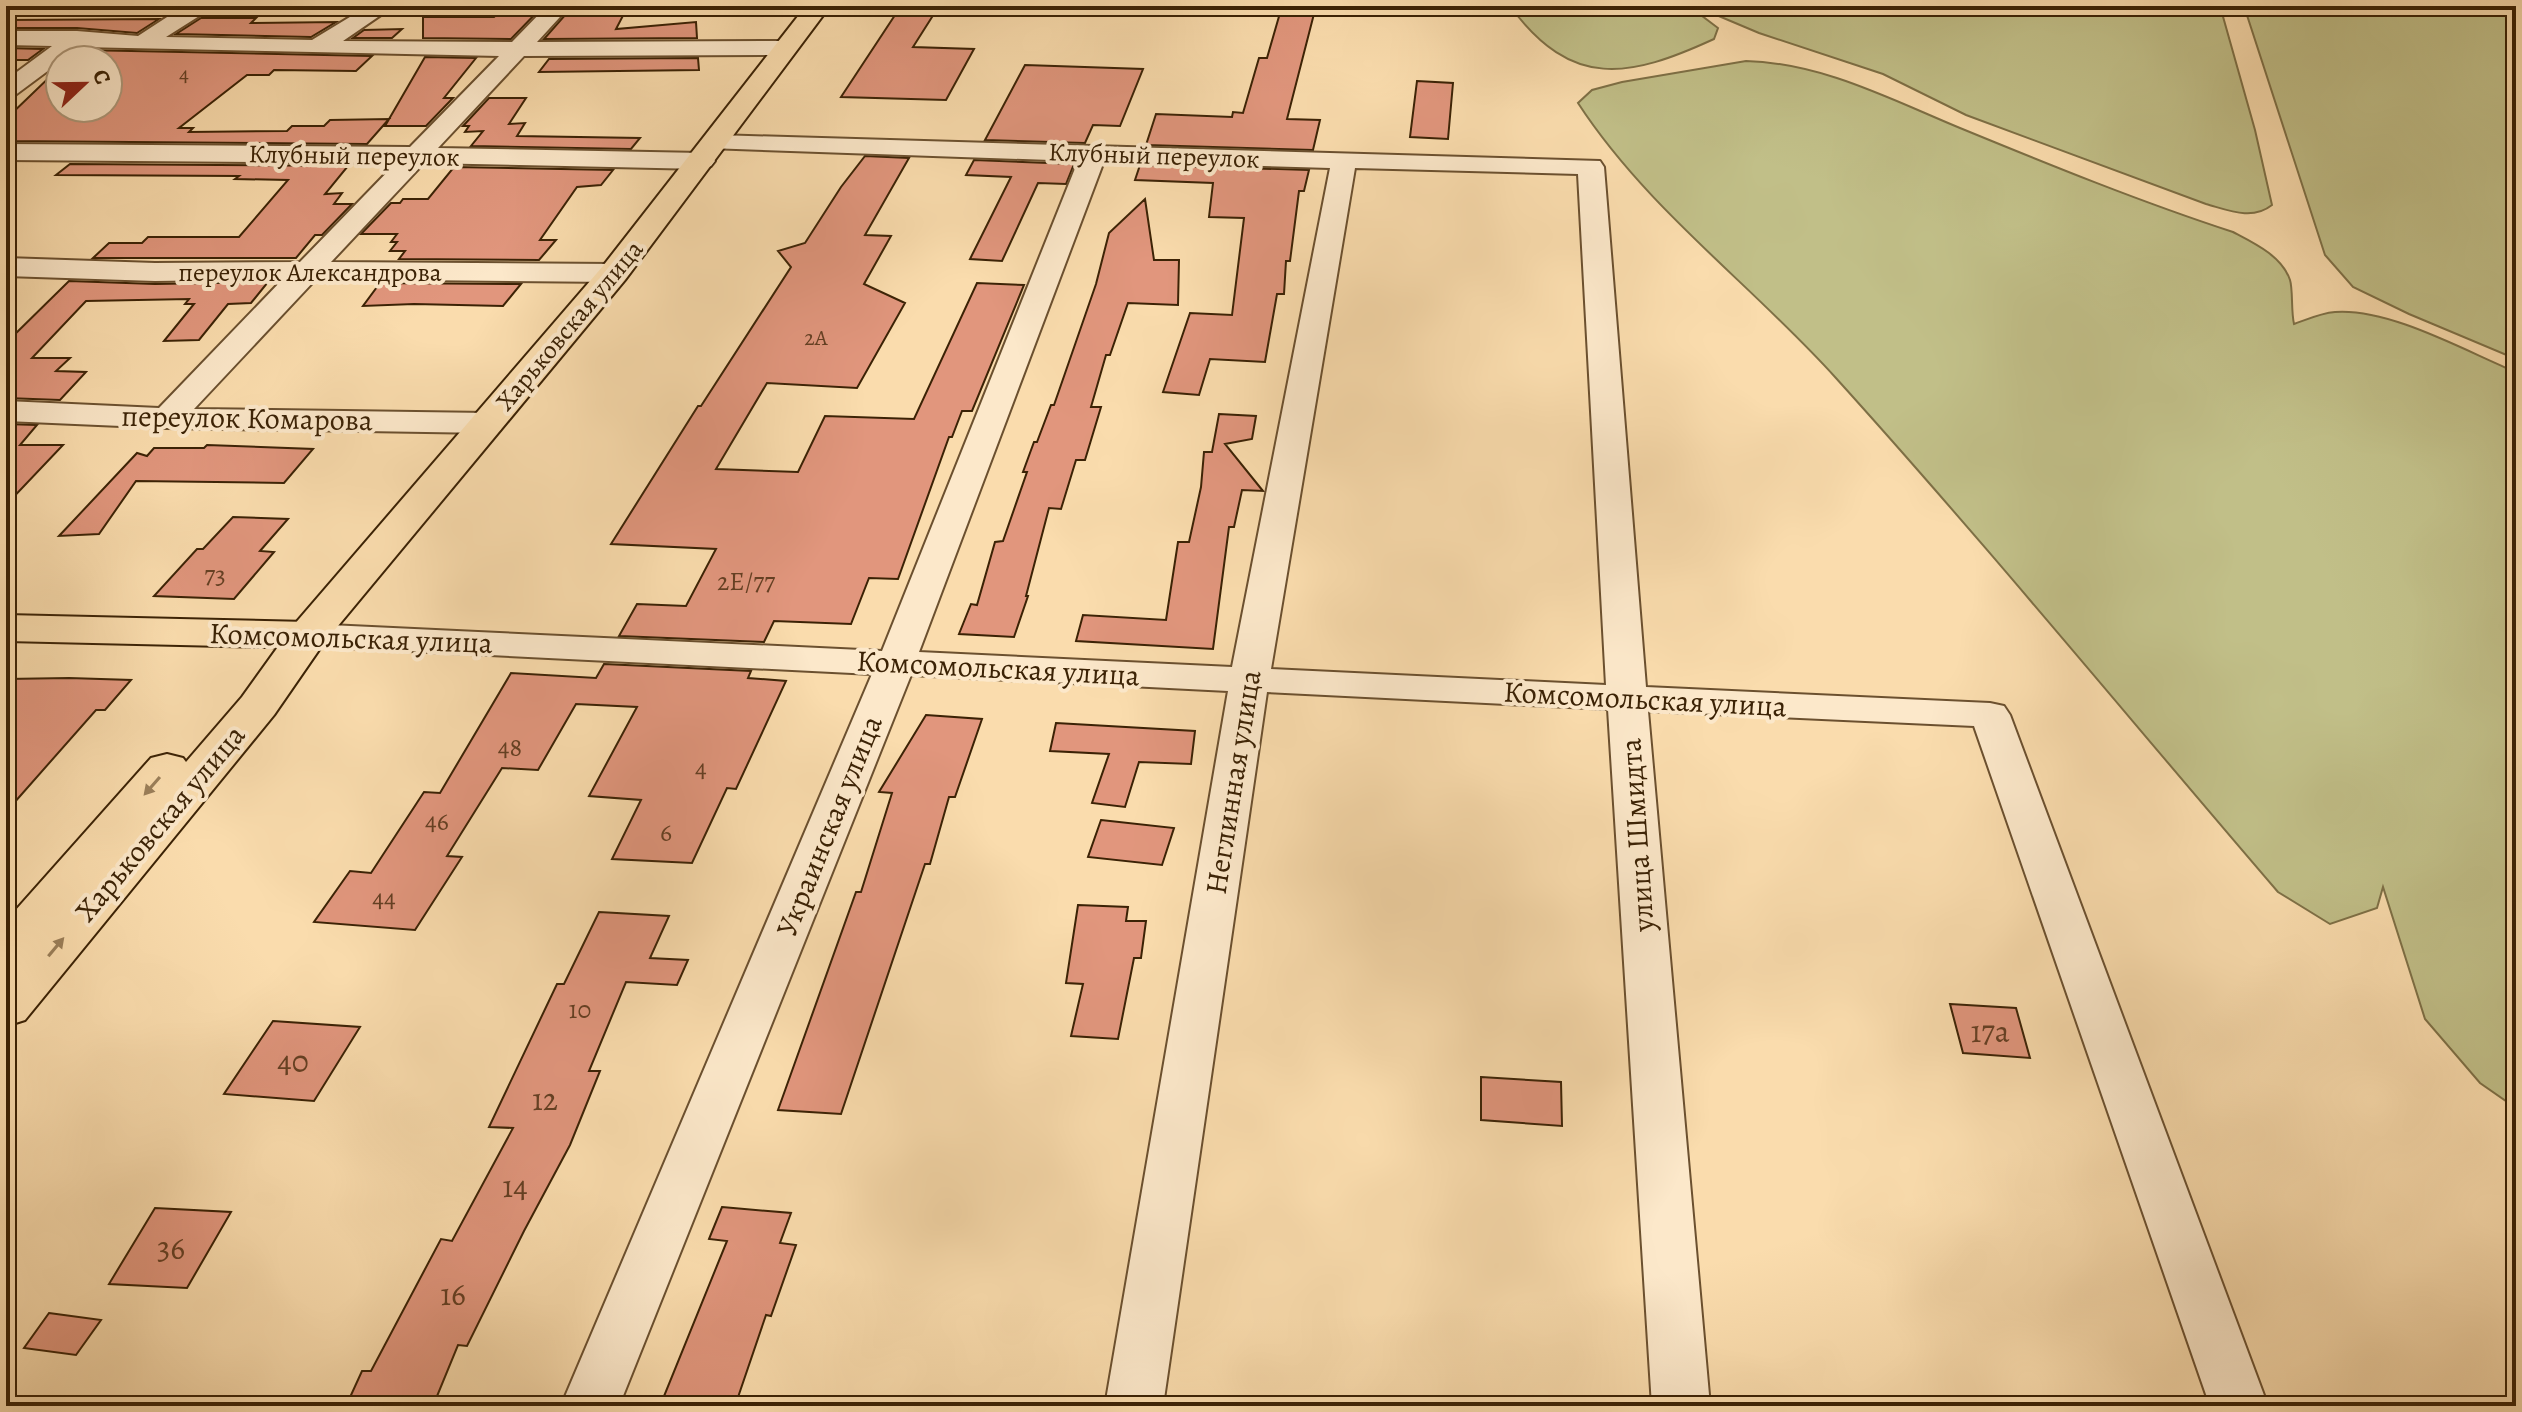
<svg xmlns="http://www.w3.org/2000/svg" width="2522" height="1412" viewBox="0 0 2522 1412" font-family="Alegreya,serif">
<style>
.green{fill:#c1bf88;stroke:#7e7046;stroke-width:2}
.building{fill:#e1967d;stroke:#3b2205;stroke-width:2}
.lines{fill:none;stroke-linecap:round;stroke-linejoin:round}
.minor-casing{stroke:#6b502f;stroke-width:4}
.major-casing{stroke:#3b2205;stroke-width:4}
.highway-casing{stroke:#3b2205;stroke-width:4}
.minor{fill:#fce8ca;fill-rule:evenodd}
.major{fill:#fadcad;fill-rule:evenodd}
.highway{fill:#fadcad;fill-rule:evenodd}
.oneway{fill:#9a7f59}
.labels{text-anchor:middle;stroke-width:8;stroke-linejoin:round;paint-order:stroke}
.far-number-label{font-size:22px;fill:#643f23}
.far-street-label{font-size:26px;fill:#3b2205;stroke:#fce8ca}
.number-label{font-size:26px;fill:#643f23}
.street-label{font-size:30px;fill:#3b2205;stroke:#fce8ca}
.near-number-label{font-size:32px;fill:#643f23}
</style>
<rect width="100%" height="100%" fill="#fadcad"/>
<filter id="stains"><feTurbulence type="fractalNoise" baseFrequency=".0025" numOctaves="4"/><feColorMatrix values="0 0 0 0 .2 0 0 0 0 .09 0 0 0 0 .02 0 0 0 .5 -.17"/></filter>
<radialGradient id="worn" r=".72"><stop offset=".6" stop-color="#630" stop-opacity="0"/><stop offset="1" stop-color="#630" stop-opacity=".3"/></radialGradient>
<path class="green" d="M1510 6 1683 7 1698 13 1718 28 1714 39C1629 78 1572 90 1510 6Z
M1695 6H2220L2255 130 2272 205C2252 221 2228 210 2206 204L1966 115 1883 74 1759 33Z
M2244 6H2516V359L2409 314 2353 287 2325 255Z
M1746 61C1822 63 1890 99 1960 128 2050 165 2141 202 2233 232 2254 243 2282 256 2290 280 2293 289 2291 312 2294 324 2308 319 2321 313 2335 312 2390 308 2465 351 2516 372V1108L2480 1083 2425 1019 2383 887 2377 908 2330 924 2278 892C2131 721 1986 544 1835 377 1751 284 1647 209 1578 103L1592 90 1622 82Z"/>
<path class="building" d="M505 6H543L511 39 423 38V17H494Z
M573 6H628L616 29 696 22 697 38 544 39Z
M901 6H939L913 47 974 49 946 100 841 97Z
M1282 6H1316L1287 119 1320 120 1313 150 1146 145 1156 114 1232 117 1233 112 1243 113 1259 58H1267Z
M201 18H256L251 23 336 22 311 37 176 34Z
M159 19 137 33 77 28H6V20Z
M402 29 392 38H353L364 30Z
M6 48 43 49 28 60H6Z
M81 50 372 56 356 71 274 70 269 75H247L179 128H193L189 132 287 131 292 126H324L330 120 389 119 367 144 6 141V119L60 67V108H108V60H68Z
M425 57 476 58 444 98H453L426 126H385Z
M698 58 699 70 539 72 549 59Z
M1025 65 1143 69 1120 126 1093 125 1085 143 985 140Z
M1417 81 1453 83 1448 139 1410 137Z
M489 98H526L509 124 525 123 517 136 640 138 631 149 471 146 483 131 465 132 469 126H463Z
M865 156 909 158 865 235 891 236 864 284 905 303 857 388 767 383 716 469 798 472 825 416 914 419 977 283 1024 285 972 411H962L952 437H949L898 579 869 578 851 624 774 621 764 642 619 636 637 604 686 606 716 549 611 544 698 406H701L791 267 778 251 805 243 841 187Z
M974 160 1074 164 1066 184 1038 183 1002 261 970 259 1011 177 966 175Z
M70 164 348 166 325 194 342 193 334 204H352L322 235H315L296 258H93L109 243H142L148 237H239L288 180 235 179 239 176 56 175Z
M1140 165 1309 170 1304 191H1299L1290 261H1286L1284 294H1277L1265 362 1210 359 1199 395 1163 392 1190 313 1232 315 1244 218 1209 217 1213 183 1135 180Z
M454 167 613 170 601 185 577 187 540 240H556L539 260 399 259 405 251H390L397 242H391L397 234H361L391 203H400L403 199H428Z
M1145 199 1154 260H1179L1178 305 1128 303 1110 355H1106L1091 407H1101L1085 460H1076L1061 509 1049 508 1026 596H1028L1014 637 959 634 971 604 977 605 995 542 1003 541 1027 472H1023L1034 442H1037L1051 405H1054L1096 284 1109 233Z
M69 281 155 284 268 282 251 303 228 304 199 340 164 341 194 304H185L189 299 86 301 32 358H70L56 371 86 372 60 400 6 398V343Z
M380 283 521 284 503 306 414 304 363 306Z
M1219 414 1256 416 1252 439 1225 444 1263 491 1242 490 1234 527H1229L1213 649 1076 641 1083 615 1166 620 1178 542H1189L1201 487 1204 452H1212Z
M6 424 37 425 20 445H63L6 505Z
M207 445 313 449 284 483 136 481 99 534 59 536 137 453 147 456 154 448H204Z
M233 517 288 519 260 551 274 552 234 599 154 596 197 549H203Z
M604 664 751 671 748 678 786 681 736 789 727 788 692 863 612 859 641 800 589 796 637 707 576 704 538 770 502 768 447 856 462 857 415 930 314 922 350 871 371 873 424 792 440 793 511 673 596 678Z
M69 678 131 680 105 710H96L6 812V679Z
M926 715 982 719 955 797H949L930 864H925L841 1114 778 1110 856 892H861L892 793 879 792Z
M1056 723 1195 731 1191 764 1139 762 1125 807 1092 803 1109 754 1050 751Z
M1101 820 1174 828 1162 865 1088 857Z
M1078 905 1128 907 1126 921H1146L1141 958H1134L1118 1039 1071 1036 1083 984 1066 983Z
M599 912 669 916 650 958 688 960 677 985 626 982 589 1071H600L570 1145 524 1231 467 1346 458 1345 433 1406H346L362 1371H371L441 1239 452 1241 513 1128 489 1127 557 984H564Z
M1950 1004 2016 1008 2030 1058 1963 1053Z
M273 1021 360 1027 314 1101 224 1094Z
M1481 1077 1561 1082 1562 1126 1481 1120Z
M722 1207 791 1213 780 1243 796 1245 771 1316 766 1315 735 1406H660L727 1241 709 1239Z
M155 1208 231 1212 187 1288 109 1284Z
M49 1313 101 1320 76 1355 24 1348Z"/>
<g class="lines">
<g class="minor-casing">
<path id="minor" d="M6 6H132L133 7 122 14 6 15Z
M184 6H215L166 37 312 40 368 6H394L343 41 512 42 547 6H570L537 42 785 41 793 43 796 48 793 53 785 55 524 56 438 148 702 153 711 156 715 161 711 166 702 169 424 163 331 262 614 264 624 267 628 273 624 279 614 282 316 279 194 409 488 413 500 416 504 423 500 430 488 433 167 428 6 421V401L159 408 283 279 155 281 6 276V258L155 263 300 262 396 163 6 160V144L410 147 499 56 80 47 14 96 6 98V80L52 46 6 45V31H77L138 36Z
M717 135 1600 161 1604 167 1646 687 1990 703 2004 706 2010 715 2268 1406H2210L1974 726 1648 711 1710 1406H1652L1608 709 1267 692 1163 1406H1105L1228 691 911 675 619 1406H561L872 674 308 646 295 643 289 635 295 627 308 624 882 651 1078 161 708 148 704 143 708 138ZM1104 161 1330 168 1232 667 919 652ZM1355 168 1578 174 1606 685 1271 669Z"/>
</g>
<g class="major-casing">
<path id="major" d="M6 615 308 622 323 626 329 635 323 644 308 648 6 641Z"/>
</g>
<g class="highway-casing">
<path id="highway" d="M806 6H830L625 280 323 644 274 715 25 1020 6 1026V921L151 758 167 754 183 758 186 762 242 697 293 626 603 266Z"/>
</g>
<use href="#minor" class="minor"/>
<use href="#major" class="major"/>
<use href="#highway" class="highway"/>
</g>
<defs><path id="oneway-solid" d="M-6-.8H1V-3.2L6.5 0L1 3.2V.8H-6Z" transform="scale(2)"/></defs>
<g class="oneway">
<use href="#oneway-solid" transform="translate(152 786) rotate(131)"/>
<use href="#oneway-solid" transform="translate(56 947) rotate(-50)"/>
</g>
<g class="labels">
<g class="far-number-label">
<text x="184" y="81">4</text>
<text x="816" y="345">2А</text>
</g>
<g class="far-street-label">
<text transform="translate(354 155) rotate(1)" y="9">Клубный переулок</text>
<text transform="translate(1154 155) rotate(2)" y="9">Клубный переулок</text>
<text x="310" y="281">переулок Александрова</text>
<text transform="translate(569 325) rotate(-50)" y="9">Харьковская улица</text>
</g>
<g class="number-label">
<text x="215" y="583">73</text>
<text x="746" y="590">2Е/77</text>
<text x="510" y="756">48</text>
<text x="701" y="777">4</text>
<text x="437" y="830">46</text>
<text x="666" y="841">6</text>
<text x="384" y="907">44</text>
<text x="580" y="1018">10</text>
</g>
<g class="street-label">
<text transform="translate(247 418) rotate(1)" y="10">переулок Комарова</text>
<text transform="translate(351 638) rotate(2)" y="10">Комсомольская улица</text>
<text transform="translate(998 668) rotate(3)" y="10">Комсомольская улица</text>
<text transform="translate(1645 699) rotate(3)" y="10">Комсомольская улица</text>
<text transform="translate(1233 782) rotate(-81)" y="10">Неглинная улица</text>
<text transform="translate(160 823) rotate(-50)" y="10">Харьковская улица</text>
<text transform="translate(829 826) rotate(-68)" y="10">Украинская улица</text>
<text transform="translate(1637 835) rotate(-94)" y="10">улица Шмидта</text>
</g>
<g class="near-number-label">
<text x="1990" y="1042">17а</text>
<text x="293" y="1072">40</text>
<text x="545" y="1110">12</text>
<text x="515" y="1197">14</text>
<text x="171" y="1259">36</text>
<text x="453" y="1305">16</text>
</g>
</g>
<rect width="2522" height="1412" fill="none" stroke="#fadcad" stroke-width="32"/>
<rect x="8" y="8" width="2506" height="1396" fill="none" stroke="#3b2205" stroke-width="4"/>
<rect x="16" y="16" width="2490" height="1380" fill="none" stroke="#3b2205" stroke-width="2"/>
<g transform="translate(84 84) rotate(68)"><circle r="38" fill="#fce8ca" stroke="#af997b" stroke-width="2"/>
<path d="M0-6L14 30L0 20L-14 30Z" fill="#8f2418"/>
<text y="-12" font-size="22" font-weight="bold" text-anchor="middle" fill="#3b2205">С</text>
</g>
<rect width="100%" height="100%" filter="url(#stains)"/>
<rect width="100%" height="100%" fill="url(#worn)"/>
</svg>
